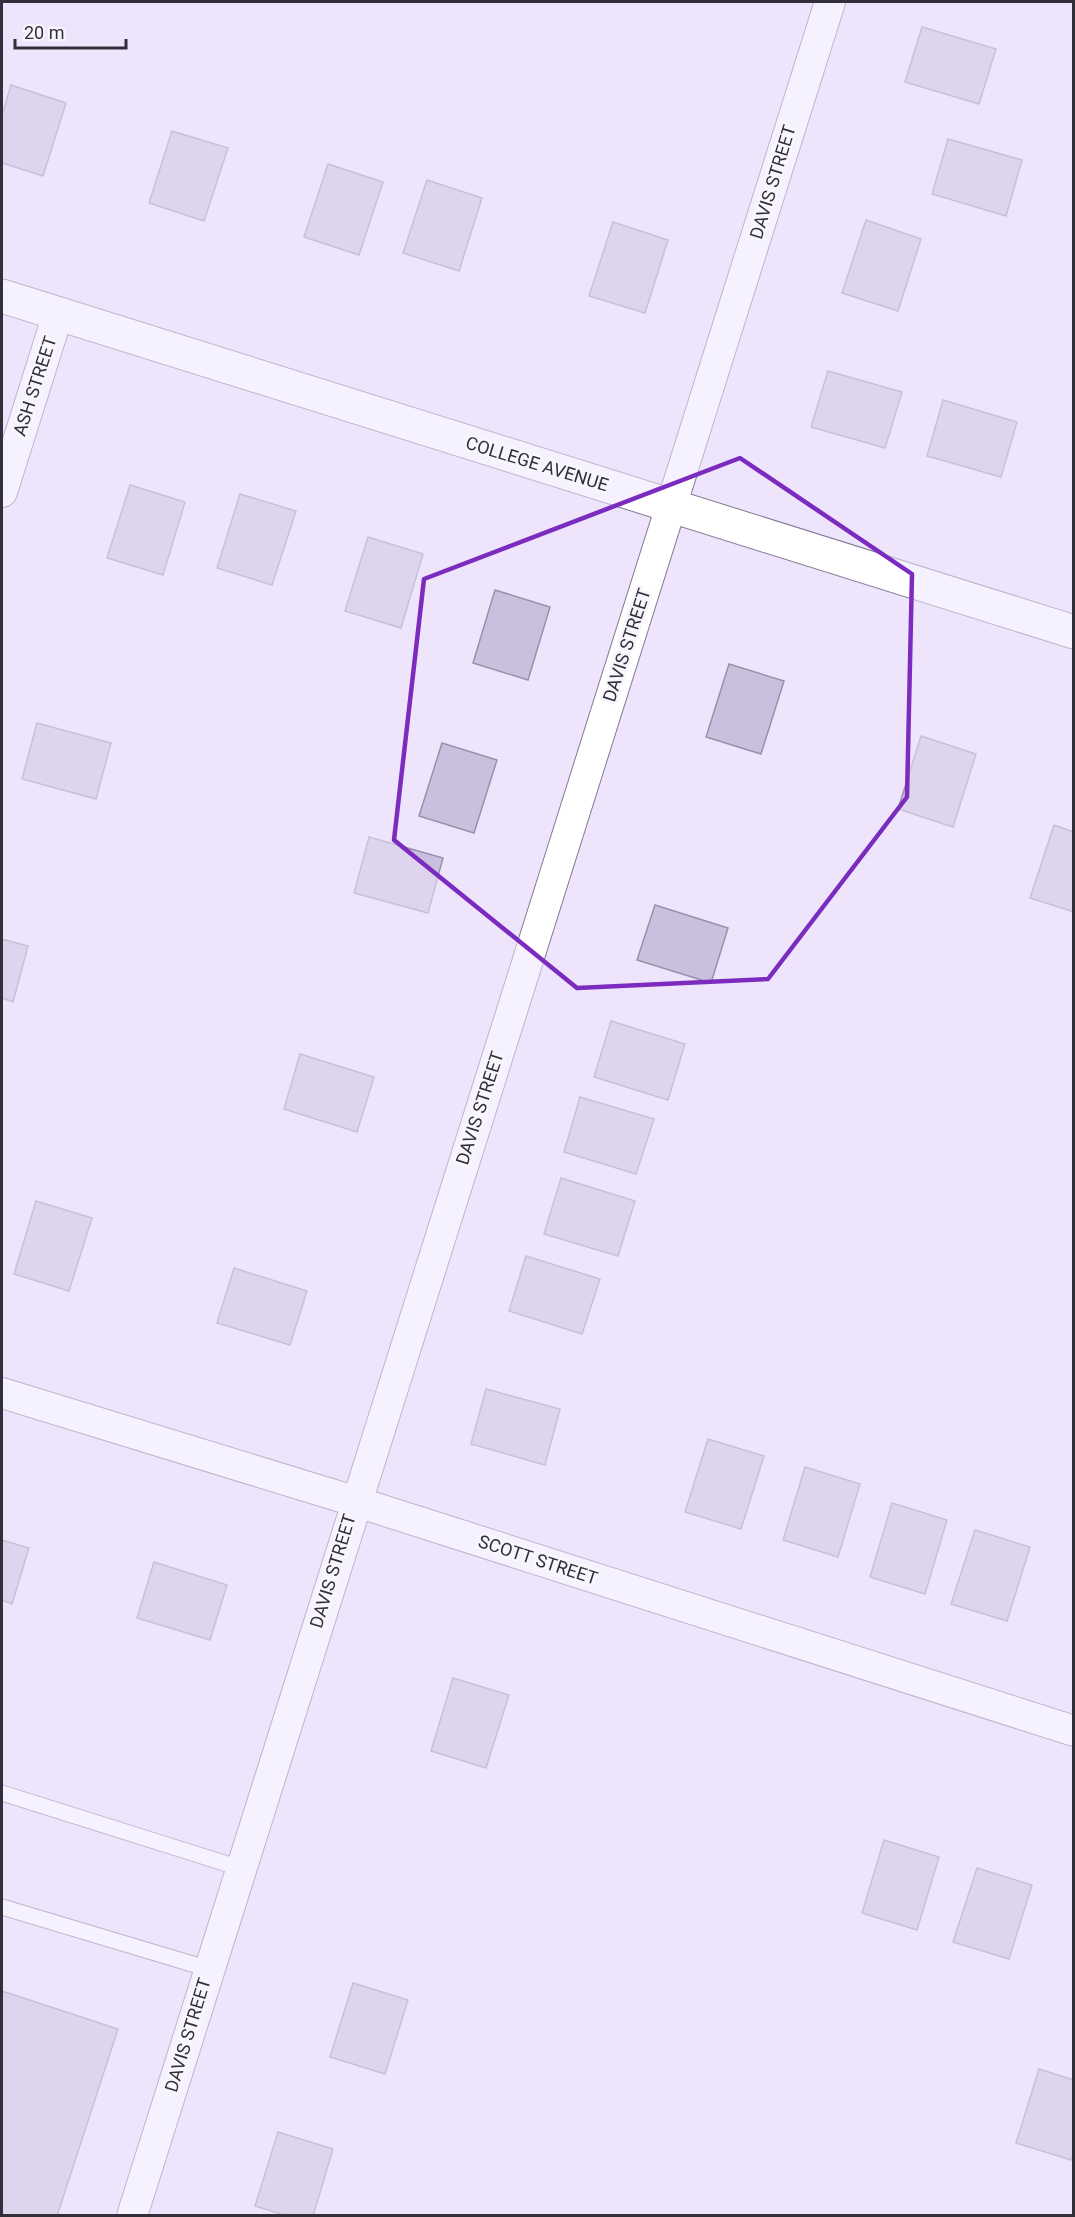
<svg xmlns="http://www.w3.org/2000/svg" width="1075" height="2217" viewBox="0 0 1075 2217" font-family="Roboto,sans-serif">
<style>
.building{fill:#cabfdc;stroke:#9a90ac;stroke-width:1.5}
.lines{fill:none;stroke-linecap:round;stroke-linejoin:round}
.service-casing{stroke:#837993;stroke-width:17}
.minor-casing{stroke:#837993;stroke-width:32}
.tertiary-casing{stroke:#837993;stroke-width:35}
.service{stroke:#fff;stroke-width:15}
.minor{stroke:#fff;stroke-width:30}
.tertiary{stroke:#fff;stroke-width:33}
.marked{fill:none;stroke:#7b2cbf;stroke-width:4.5;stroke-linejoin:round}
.labels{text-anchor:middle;stroke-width:6;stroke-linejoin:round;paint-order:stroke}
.street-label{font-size:18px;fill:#332f3a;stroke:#f8f6fc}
</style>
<rect width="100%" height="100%" fill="#eee5fd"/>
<path class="building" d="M922 27 996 49 979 104 905 82Z
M11 85 66 103 43 176 2 163V115Z
M172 131 228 148 204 221 149 203Z
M948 139 1022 160 1006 216 932 194Z
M328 164 383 182 359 255 304 237Z
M427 180 482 198 459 271 403 253Z
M866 220 921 239 898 311 842 293Z
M613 222 668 240 645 313 589 296Z
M828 371 902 392 885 448 811 427Z
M943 400 1017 422 1001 477 927 456Z
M130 485 185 502 163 575 107 558Z
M240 494 296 511 272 585 217 568Z
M368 537 423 554 401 628 345 611Z
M495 590 550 607 528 680 473 663Z
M729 664 784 681 761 754 706 737Z
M37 723 111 743 96 799 22 779Z
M921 736 976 754 953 827 898 809Z
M442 743 497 760 474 833 419 816Z
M1054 825 1074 832V912L1030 898Z
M369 837 443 858 428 913 354 893Z
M655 905 728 928 711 983 637 960Z
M2 939 28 946 13 1002 2 998Z
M611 1021 685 1044 668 1100 594 1077Z
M300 1054 374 1077 357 1132 284 1109Z
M580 1097 654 1119 636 1174 564 1152Z
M561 1178 635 1201 618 1256 544 1234Z
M36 1201 92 1218 69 1291 14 1274Z
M526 1256 600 1279 582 1334 509 1311Z
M234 1268 307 1291 290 1345 217 1323Z
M486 1389 560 1409 545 1465 471 1444Z
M708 1439 764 1456 741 1529 685 1512Z
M805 1467 860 1484 838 1557 783 1540Z
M892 1503 947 1520 925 1594 870 1577Z
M975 1530 1030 1547 1007 1621 951 1604Z
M2 1540 29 1548 12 1604 2 1600Z
M154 1562 227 1585 210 1640 137 1618Z
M453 1678 509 1695 486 1768 431 1751Z
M884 1840 939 1857 917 1930 862 1913Z
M977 1868 1032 1885 1009 1959 953 1942Z
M353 1983 408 2000 385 2074 330 2057Z
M2 1991 118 2029 57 2216H2Z
M1039 2069 1074 2080V2153L1071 2160 1016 2143Z
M278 2132 333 2149 313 2216H287L255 2206Z"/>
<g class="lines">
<g class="service-casing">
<path id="service" d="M2 1793 240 1868
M2 1907 209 1969"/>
</g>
<g class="minor-casing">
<path id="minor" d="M2 492 58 314
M2 1393 354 1501 1074 1731
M132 2216C361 1476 599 740 830 2"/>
</g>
<g class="tertiary-casing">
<path id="tertiary" d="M2 296 1074 632"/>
</g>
<use href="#service" class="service"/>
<use href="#minor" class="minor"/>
<use href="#tertiary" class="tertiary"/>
</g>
<path d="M0 0H1075V2217H0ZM740 458 912 574 907 797 768 979 577 988 394 840 424 579Z" fill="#eee5fd" fill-opacity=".55" fill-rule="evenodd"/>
<path class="marked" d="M740 458 912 574 907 797 768 979 577 988 394 840 424 579Z"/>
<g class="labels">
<g class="street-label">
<text transform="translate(773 182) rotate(-73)" y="6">DAVIS STREET</text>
<text transform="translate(35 386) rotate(-72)" y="6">ASH STREET</text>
<text transform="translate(537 464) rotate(17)" y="6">COLLEGE AVENUE</text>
<text transform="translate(627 645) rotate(-72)" y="6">DAVIS STREET</text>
<text transform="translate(480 1108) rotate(-72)" y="6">DAVIS STREET</text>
<text transform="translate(538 1560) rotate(18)" y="6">SCOTT STREET</text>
<text transform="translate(333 1571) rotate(-73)" y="6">DAVIS STREET</text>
<text transform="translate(188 2035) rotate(-73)" y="6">DAVIS STREET</text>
</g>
</g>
<rect width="1075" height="2217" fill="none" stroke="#332f3a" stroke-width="6"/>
<path d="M15 39v9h111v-9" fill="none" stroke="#332f3a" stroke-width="3"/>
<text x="24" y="39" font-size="18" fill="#332f3a" stroke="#f8f6fc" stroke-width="4.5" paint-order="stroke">20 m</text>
</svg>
